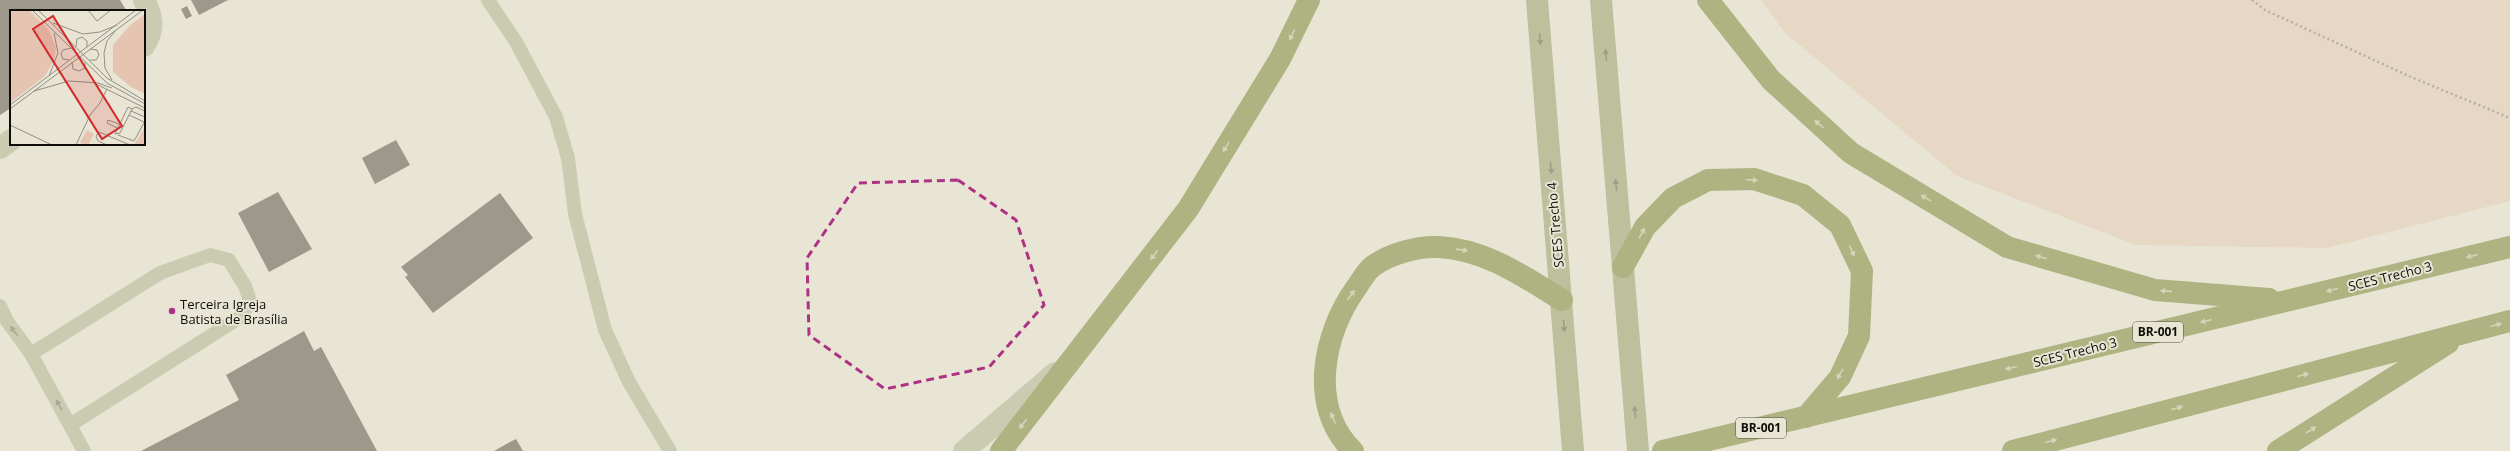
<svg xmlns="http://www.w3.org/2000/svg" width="2510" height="451" viewBox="0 0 2510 451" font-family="'Open Sans',sans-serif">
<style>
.green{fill:#e5c5b2}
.building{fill:#433b30}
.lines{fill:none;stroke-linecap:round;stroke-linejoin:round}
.path{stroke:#737167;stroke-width:2.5;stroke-dasharray:2 3;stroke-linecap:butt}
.service{stroke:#a5ae88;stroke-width:14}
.minor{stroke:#a5ae88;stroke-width:22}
.tertiary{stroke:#a5ae88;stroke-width:22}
.secondary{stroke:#87925a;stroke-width:22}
.trunk{stroke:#68761c;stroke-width:22}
.oneway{fill:#bcbe94}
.oneway2{fill:#44492d}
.oneway3{fill:#5a5e48}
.marked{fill:none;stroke:#ad3284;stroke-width:3;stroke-dasharray:8 5;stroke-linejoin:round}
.poi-dot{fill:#ad3284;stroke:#e9e5d5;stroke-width:1.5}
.labels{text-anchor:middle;stroke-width:4;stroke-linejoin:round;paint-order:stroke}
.shield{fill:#e9e5d5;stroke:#504e46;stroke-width:1}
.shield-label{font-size:12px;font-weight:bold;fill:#0e0d08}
.street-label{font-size:13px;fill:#0e0d08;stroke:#e9e5d5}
.poi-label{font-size:13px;fill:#0e0d08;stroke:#e9e5d5;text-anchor:start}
.inset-road{fill:none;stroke:#918f83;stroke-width:1}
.view{fill:#d62828;fill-opacity:0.15;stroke:#d62828;stroke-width:2}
.inset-edge{fill:none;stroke:#0e0d08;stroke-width:2}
</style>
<rect width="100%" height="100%" fill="#e9e5d5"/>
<path class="green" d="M1761 0H2510V201L2327 248 2136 245 1957 176 1785 33Z"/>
<path class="building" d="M0 0H120L126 10 11 11V108L0 115Z
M191 0H228L199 15Z
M187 6 192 16 186 19 181 9Z
M396 140 410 165 375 184 362 158Z
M278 192 312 249 269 272 238 213Z
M500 193 533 238 433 313 405 277 408 275 401 267Z
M304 331 314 351 321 347 377 451H141L239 400 226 375Z
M516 439 523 451H494L510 442Z"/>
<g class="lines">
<path class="path" d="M2252 0 2265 10 2411 77 2510 118"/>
<path class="service" d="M488 0 516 42 556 117 568 158 575 214 605 330 629 382 670 451
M0 306 7 321 31 354 84 451
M31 354 160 273 210 255 229 260 245 286 250 301 242 316 70 425"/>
<path class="minor" d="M144 0C153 17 155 29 144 46
M0 148 11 140"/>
<path class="tertiary" d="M964 451 1055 373"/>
<path class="secondary" d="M1537 0 1573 451
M1601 0 1638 451"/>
<path class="trunk" d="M1708 0 1771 80 1851 153 2007 247 2155 290 2269 299
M1623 267 1645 227 1673 198 1708 180 1754 179 1803 195 1840 225 1862 271 1859 336 1840 377 1806 417
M1001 451 1188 209 1280 59 1309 0
M1353 451C1308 407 1323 334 1356 288 1361 281 1366 271 1373 266 1390 254 1417 246 1438 247 1485 249 1523 276 1562 300
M1663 451 2510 247
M2013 451 2510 321
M2278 451 2448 343"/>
</g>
<defs><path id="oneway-solid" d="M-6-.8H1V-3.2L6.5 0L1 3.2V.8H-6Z"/></defs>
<g class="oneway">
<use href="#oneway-solid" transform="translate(1292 35) rotate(116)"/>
<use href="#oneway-solid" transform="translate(1819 124) rotate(-138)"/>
<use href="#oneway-solid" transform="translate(1226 147) rotate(121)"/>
<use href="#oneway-solid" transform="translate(1752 180) rotate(5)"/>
<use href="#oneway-solid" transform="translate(1926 198) rotate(-149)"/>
<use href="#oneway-solid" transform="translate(1642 233) rotate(-61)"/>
<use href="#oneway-solid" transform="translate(1462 250) rotate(8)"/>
<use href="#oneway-solid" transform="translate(1852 251) rotate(65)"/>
<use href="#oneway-solid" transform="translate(1154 255) rotate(127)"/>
<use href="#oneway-solid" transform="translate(2472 256) rotate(166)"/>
<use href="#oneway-solid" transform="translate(2041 257) rotate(-164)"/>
<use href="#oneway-solid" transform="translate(2332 290) rotate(166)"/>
<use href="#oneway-solid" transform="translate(2166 291) rotate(-175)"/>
<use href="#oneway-solid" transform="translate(1351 295) rotate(-54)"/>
<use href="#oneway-solid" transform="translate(2206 321) rotate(166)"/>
<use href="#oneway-solid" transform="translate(2496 325) rotate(-14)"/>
<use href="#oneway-solid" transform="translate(2011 368) rotate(166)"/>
<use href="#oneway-solid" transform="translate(1840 374) rotate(120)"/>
<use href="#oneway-solid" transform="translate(2303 375) rotate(-15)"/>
<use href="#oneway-solid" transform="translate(2177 408) rotate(-15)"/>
<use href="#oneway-solid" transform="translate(1333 418) rotate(-114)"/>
<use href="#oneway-solid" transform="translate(1023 424) rotate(128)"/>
<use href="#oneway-solid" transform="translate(2311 430) rotate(-32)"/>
<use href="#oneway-solid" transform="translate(2051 441) rotate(-15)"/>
</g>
<g class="oneway2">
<use href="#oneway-solid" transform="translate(1540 39) rotate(85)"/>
<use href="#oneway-solid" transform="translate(1606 55) rotate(-95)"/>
<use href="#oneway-solid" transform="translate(1551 168) rotate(85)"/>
<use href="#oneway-solid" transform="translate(1616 185) rotate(-95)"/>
<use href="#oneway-solid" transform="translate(1564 326) rotate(86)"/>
<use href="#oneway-solid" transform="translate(1635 412) rotate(-95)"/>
</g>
<g class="oneway3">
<use href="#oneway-solid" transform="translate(14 331) rotate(-127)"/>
<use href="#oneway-solid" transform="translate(59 405) rotate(-119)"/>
</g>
<path d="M0 0H2510V451H0ZM958 180 1016 220 1044 305 989 367 885 389 809 335 807 258 858 183Z" fill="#e9e5d5" fill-opacity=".55" fill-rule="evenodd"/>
<path class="marked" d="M958 180 1016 220 1044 305 989 367 885 389 809 335 807 258 858 183Z"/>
<circle class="poi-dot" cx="172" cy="311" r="4"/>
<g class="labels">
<g class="shield">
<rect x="2133" y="322" width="50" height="20" rx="3"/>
<rect x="1736" y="418" width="50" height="20" rx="3"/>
</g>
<g class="shield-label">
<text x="2158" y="336">BR-001</text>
<text x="1761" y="432">BR-001</text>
</g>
<g class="street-label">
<text transform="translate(1555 225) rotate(-95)" y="5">SCES Trecho 4</text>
<text transform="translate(2390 276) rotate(-14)" y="5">SCES Trecho 3</text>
<text transform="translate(2075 352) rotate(-14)" y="5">SCES Trecho 3</text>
</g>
<g class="poi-label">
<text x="180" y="309">Terceira Igreja<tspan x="180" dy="15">Batista de Brasília</tspan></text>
</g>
</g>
<g transform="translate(10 10)">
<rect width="135" height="135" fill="#e9e5d5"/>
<path d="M0 0H19L39 20 46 38 44 50 35 66 0 93ZM135 4V84L121 77 103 62V35L120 15ZM135 117V135H124ZM77 120 84 124 78 135H74L70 132Z" fill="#e5c5b2"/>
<path class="inset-road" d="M22 0 97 73 135 94M28 0 97 68 135 91M78 0 87 11 101 0M43 13 73 24 90 22 107 15M66 37 67 29 72 27 77 31V37M59 50 53 49 51 44 53 40 61 38M80 50H86L89 45 87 40 80 39M62 52 63 59 69 61 75 58V52M39 66 48 43 44 23M102 70 95 58 94 43 97 31 106 20M86 74 135 98M24 81 59 71 88 73 102 78M0 95 126 0M118 97 122 99 110 123 105 124ZM0 99 133 0M122 99 126 97 135 101M121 101 135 107M119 105 134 112M0 115 42 135M107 118 97 113 98 110 109 114M108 125 124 131 135 111M66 135 80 105 90 93 97 79M97 135 88 131 86 126 89 122 120 135"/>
<path class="view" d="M43 6 112 116 92 129 23 19Z"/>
<rect width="135" height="135" class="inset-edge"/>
</g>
</svg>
